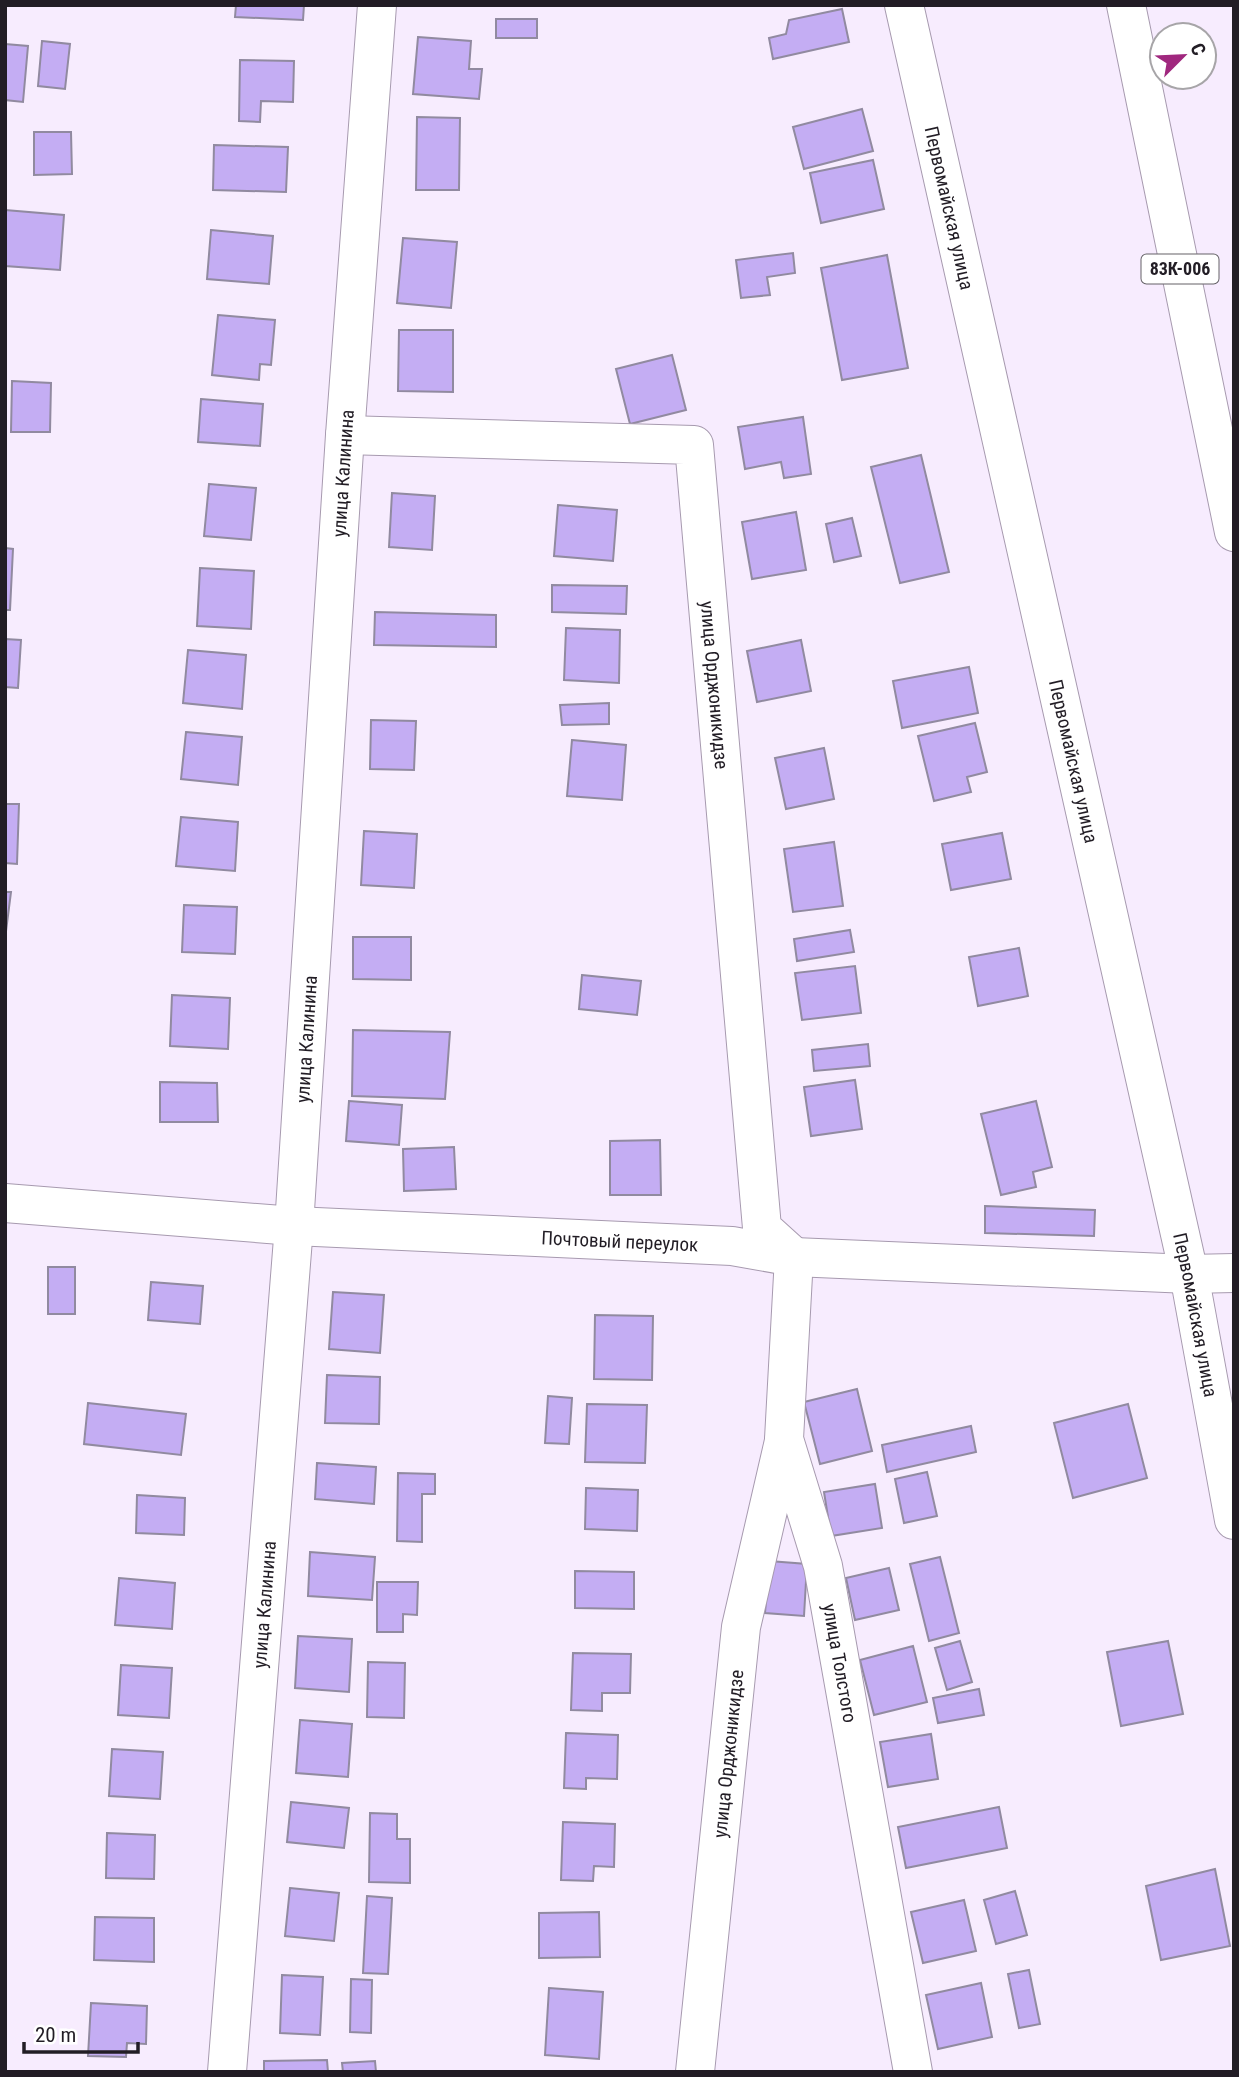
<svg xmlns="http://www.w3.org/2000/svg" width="1239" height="2077" viewBox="0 0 1239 2077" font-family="'Roboto Condensed',sans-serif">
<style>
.building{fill:#c4adf3;stroke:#918aa0;stroke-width:2}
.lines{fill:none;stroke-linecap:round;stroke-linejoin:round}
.minor-casing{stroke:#a79aaf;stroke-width:40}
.major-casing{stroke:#a79aaf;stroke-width:40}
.minor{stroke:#fff;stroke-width:38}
.major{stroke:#fff;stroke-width:38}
.labels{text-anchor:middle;stroke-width:6;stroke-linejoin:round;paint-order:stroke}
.shield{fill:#fff;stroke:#646166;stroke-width:2}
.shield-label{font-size:18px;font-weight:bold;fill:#221d25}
.street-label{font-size:19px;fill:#221d25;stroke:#fff}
</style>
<rect width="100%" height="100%" fill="#f7ecfe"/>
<path class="building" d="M236 5H304L303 20 235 17Z
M842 9 849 42 773 59 769 38 786 34 789 20Z
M496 19H537V38H496Z
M418 37 471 41 469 69H482L479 99 413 94Z
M42 41 70 44 65 89 38 86Z
M5 44 28 46 23 102 5 100Z
M240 60 294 61 293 102 261 101 260 122 239 121Z
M862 109 873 151 804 169 793 127Z
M417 117 460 118 459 190H416Z
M34 132H71L72 174 34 175Z
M214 145 288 147 286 192 213 190Z
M873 160 884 209 821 223 810 173Z
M5 210 64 215 60 270 5 266Z
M211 230 273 236 269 284 207 279Z
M403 238 457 242 451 308 397 303Z
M793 253 795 273 767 277 770 295 741 298 736 260Z
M887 255 908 368 842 380 821 268Z
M218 315 275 320 271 365 260 364 259 380 212 375Z
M399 330H453V392L398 391Z
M672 355 686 410 630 424 616 369Z
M12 381 51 383 50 432H11Z
M201 399 263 404 260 446 198 442Z
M803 417 811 474 784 478 781 462 745 469 738 427Z
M921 455 949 572 900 583 871 467Z
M209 484 256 488 251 540 204 536Z
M392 493 435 496 432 550 389 547Z
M558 505 617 510 613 561 554 556Z
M796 512 806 570 752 579 742 522Z
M852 518 861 556 834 562 826 524Z
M5 548 13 549 10 610H5Z
M200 568 254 571 251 629 197 626Z
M552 585 627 586 626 614 552 612Z
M375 612 496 615V647L374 645Z
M566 628 620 630 619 683 564 680Z
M5 639 21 640 18 688 5 687Z
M801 640 811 691 757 702 747 651Z
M188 650 246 655 242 709 183 703Z
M969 667 978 713 902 728 893 681Z
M609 703V724L562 725 560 705Z
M371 720 416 721 414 770 370 769Z
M975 723 987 772 967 777 971 792 934 801 918 736Z
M186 732 242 737 238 785 181 779Z
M572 740 626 745 622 800 567 796Z
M824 748 834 799 786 809 775 758Z
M5 804H19L17 864 5 863Z
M181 817 238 822 235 871 176 866Z
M364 831 417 834 414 888 361 885Z
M1002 833 1011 879 951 890 942 844Z
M834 842 843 906 793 912 784 849Z
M5 892H11L5 939Z
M184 905 237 907 235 954 182 952Z
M850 930 854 952 797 961 794 939Z
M353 937H411V980L353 979Z
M1019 948 1028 996 978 1006 969 957Z
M855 966 861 1013 802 1020 795 973Z
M582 975 641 981 637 1015 579 1009Z
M172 995 230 998 228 1049 170 1046Z
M353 1030 450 1032 445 1099 352 1096Z
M868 1044 870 1066 814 1071 812 1050Z
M855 1080 862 1129 811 1136 804 1087Z
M160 1082 217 1083 218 1122H160Z
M349 1101 402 1105 399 1145 346 1141Z
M1036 1101 1052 1167 1033 1172 1036 1187 1001 1195 981 1114Z
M660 1140 661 1195H610V1141Z
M454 1147 456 1189 404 1191 403 1149Z
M985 1206 1095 1210 1094 1236 985 1233Z
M48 1267H75V1314H48Z
M151 1282 203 1286 200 1324 148 1320Z
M333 1292 384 1295 380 1353 329 1349Z
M595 1315 653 1316 652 1380 594 1379Z
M327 1375 380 1377 379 1424 325 1423Z
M857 1389 872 1451 820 1464 804 1402Z
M548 1396 572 1398 569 1444 545 1443Z
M88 1403 186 1414 181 1455 84 1444Z
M587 1404 647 1405 645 1463 585 1462Z
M1128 1404 1147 1478 1073 1498 1054 1423Z
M971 1426 976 1452 887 1472 882 1445Z
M317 1463 376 1467 374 1504 315 1499Z
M927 1472 937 1516 904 1523 895 1479Z
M398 1473 435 1474V1494H422V1542L397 1541Z
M875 1484 882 1528 831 1536 824 1492Z
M586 1488 638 1490 637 1531 585 1529Z
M137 1495 185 1498 184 1535 136 1533Z
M310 1552 375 1557 372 1600 308 1596Z
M940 1557 959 1633 929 1641 910 1564Z
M769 1561 807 1564 804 1616 765 1613Z
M889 1568 899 1610 855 1620 846 1578Z
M575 1571 634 1572V1609L575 1608Z
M119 1578 175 1583 172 1629 115 1625Z
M377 1582H418L417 1615 403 1614V1632H377Z
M298 1636 352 1639 349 1692 295 1688Z
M960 1641 972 1682 947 1690 935 1648Z
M1168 1641 1183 1714 1121 1726 1107 1652Z
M913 1646 927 1702 874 1715 860 1660Z
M573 1653 631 1654 630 1693H602V1711L571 1710Z
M368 1662 405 1663 404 1718 367 1717Z
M121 1665 172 1668 169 1718 118 1715Z
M979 1689 984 1715 938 1723 933 1698Z
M300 1720 352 1724 348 1777 296 1773Z
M566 1733 618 1735 617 1779 586 1778V1789L564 1788Z
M931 1734 938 1779 888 1787 880 1742Z
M112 1749 163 1752 160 1799 109 1796Z
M291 1802 349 1808 344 1848 287 1842Z
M999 1807 1007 1848 906 1868 898 1827Z
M370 1813 397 1814V1839H410V1883L369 1882Z
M563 1822 615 1824 614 1867 594 1866 593 1881 561 1880Z
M107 1833 155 1835 154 1879 106 1878Z
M1215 1869 1230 1946 1161 1960 1146 1886Z
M290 1888 339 1893 334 1941 285 1936Z
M1015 1891 1027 1935 996 1944 984 1900Z
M367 1896 392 1898 388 1974 363 1973Z
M964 1900 976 1951 923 1963 911 1912Z
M599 1912 600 1957 539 1958V1913Z
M95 1917 154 1918V1962L94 1960Z
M1029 1970 1040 2024 1019 2028 1008 1974Z
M282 1975 323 1977 320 2035 280 2033Z
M351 1979 372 1980 371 2033 350 2032Z
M981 1983 992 2037 938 2049 926 1995Z
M549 1988 603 1992 599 2059 545 2055Z
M91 2003 147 2006 146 2044 127 2043 126 2057 88 2056Z
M327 2060 328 2072H264V2061Z
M375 2061 376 2072H343L342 2063Z"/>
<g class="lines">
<g class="minor-casing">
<g id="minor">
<path id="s1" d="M904 5 1189 1274 1234 1520"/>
<path id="s2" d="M345 435 694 445 762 1228 794 1257 784 1439 823 1566 913 2072"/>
<path id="s3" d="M5 1203 294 1226 732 1246 794 1257 1189 1274 1234 1273"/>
<path id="s4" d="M227 2072 294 1226 345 435 377 5"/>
<path id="s5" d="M695 2072 741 1627 784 1441"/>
</g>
</g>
<g class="major-casing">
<path id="major" d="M1126 5 1234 532"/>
</g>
<use href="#minor" class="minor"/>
<use href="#major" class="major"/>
</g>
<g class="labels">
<rect class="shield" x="1141.5" y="254.5" width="77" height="29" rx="5"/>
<g class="shield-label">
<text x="1180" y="275">83К-006</text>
</g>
<g class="street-label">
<text dy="7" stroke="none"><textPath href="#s1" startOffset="208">Первомайская улица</textPath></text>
<text dy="7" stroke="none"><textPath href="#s4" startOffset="1603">улица Калинина</textPath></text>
<text dy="7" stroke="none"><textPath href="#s2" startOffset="590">улица Орджоникидзе</textPath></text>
<text dy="7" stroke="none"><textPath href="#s1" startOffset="775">Первомайская улица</textPath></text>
<text dy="7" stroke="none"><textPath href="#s4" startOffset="1036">улица Калинина</textPath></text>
<text dy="7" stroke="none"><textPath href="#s3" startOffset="616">Почтовый переулок</textPath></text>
<text dy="7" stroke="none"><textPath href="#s1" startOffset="1342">Первомайская улица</textPath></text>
<text dy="7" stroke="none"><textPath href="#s4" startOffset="469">улица Калинина</textPath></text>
<text dy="7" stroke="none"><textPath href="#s2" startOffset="1592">улица Толстого</textPath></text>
<text dy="7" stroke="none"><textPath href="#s5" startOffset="320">улица Орджоникидзе</textPath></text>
</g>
</g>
<rect width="1239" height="2077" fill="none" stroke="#221d25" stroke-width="14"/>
<g transform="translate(1183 56) rotate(66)"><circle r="33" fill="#ffffff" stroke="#a7a5a8" stroke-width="2"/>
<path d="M0-5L12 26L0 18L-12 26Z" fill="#a0277e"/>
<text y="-10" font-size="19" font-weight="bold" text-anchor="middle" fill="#221d25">С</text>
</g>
<path d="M24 2042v10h114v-10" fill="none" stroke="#221d25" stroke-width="3.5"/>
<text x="35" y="2042" font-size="21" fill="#221d25" stroke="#ffffff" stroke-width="5" paint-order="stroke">20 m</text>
</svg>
